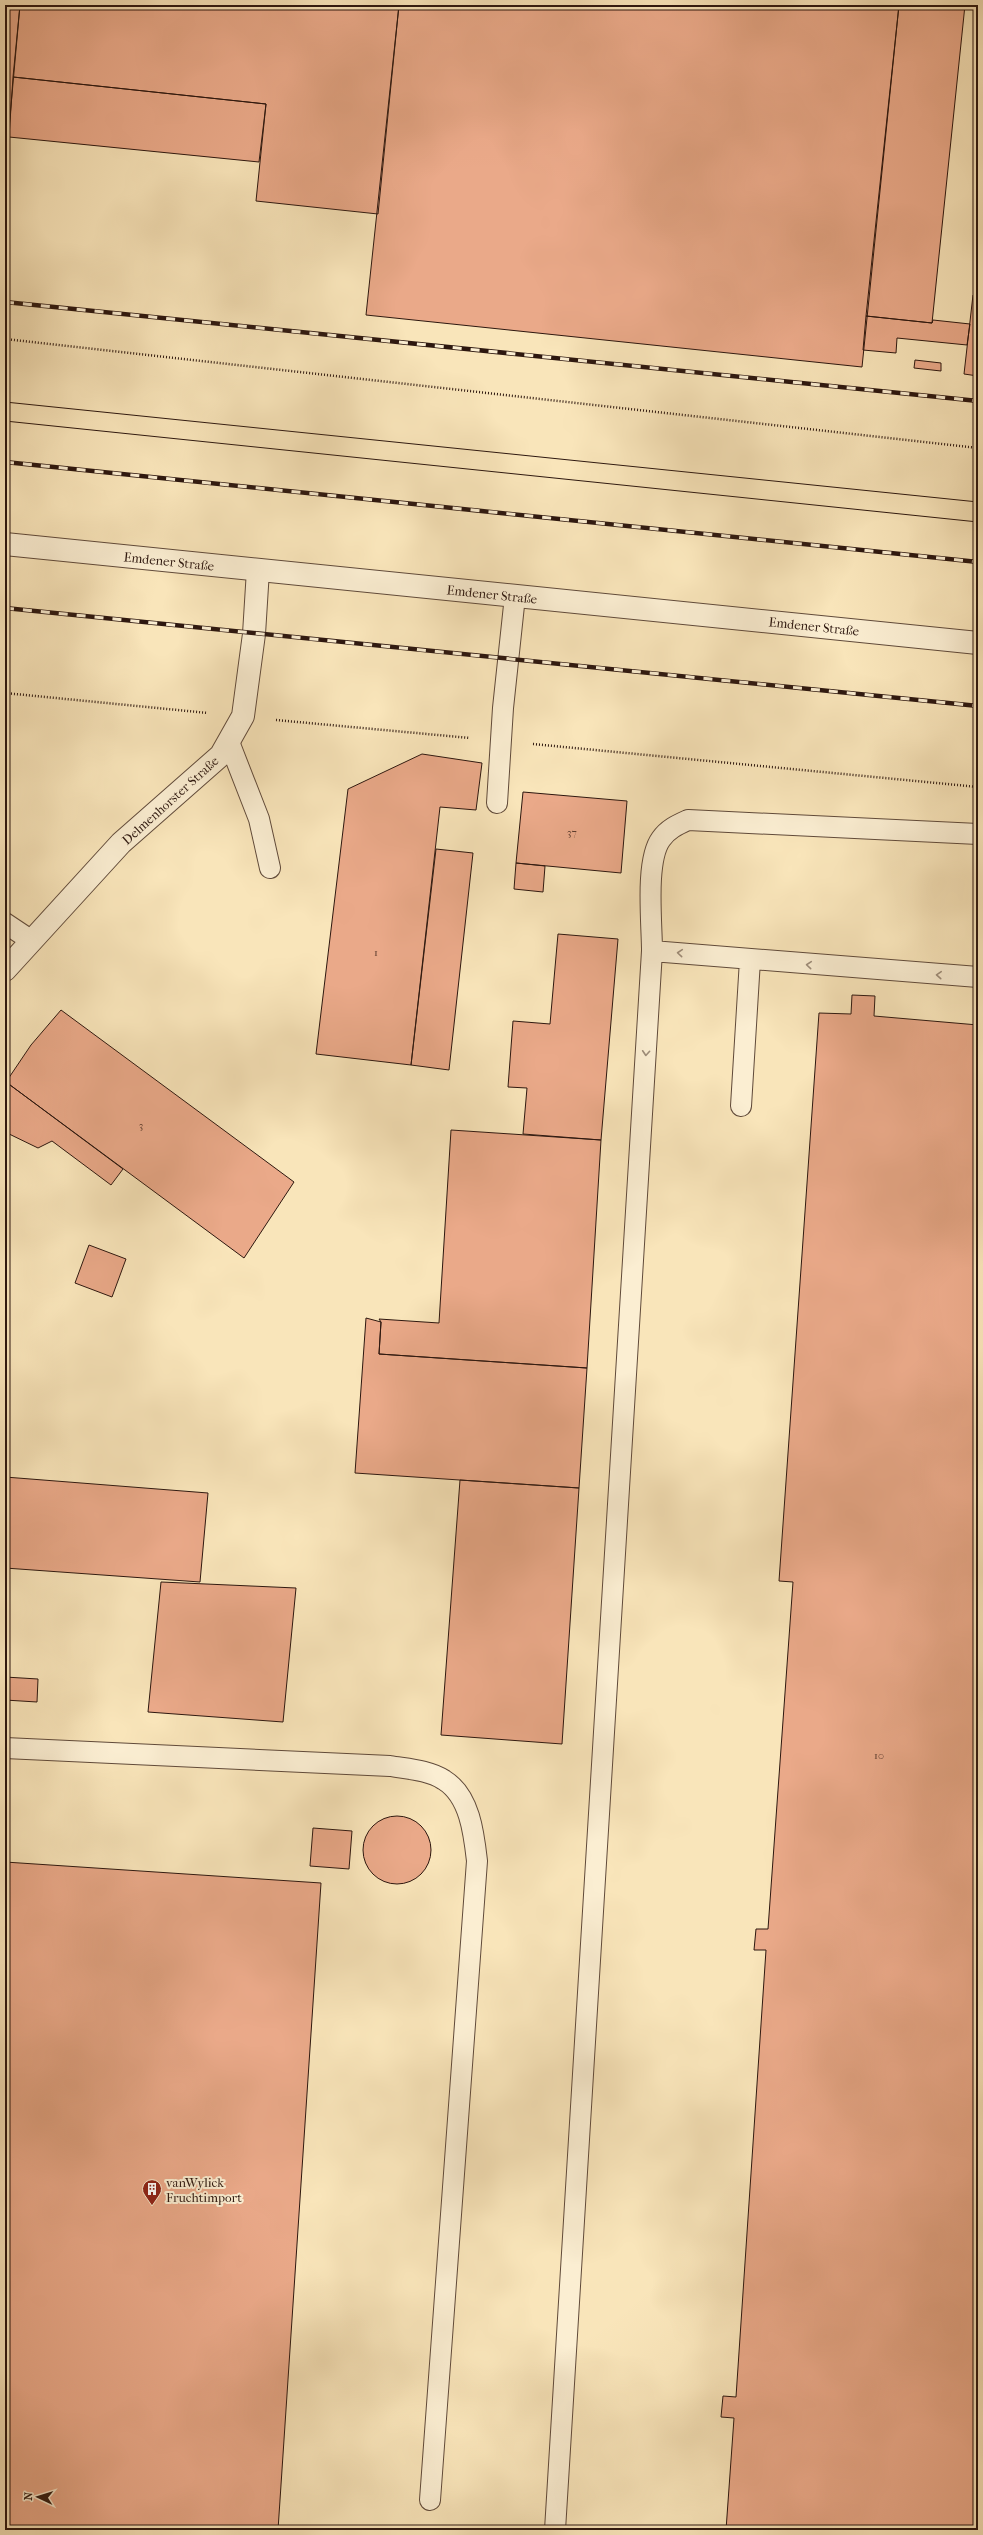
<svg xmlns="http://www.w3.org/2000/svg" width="983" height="2535" viewBox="0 0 983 2535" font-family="'IM FELL French Canon',serif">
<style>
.building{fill:#eaa989;stroke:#2d170f}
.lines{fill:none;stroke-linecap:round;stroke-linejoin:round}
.service-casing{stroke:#604a3a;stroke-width:22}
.minor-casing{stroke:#604a3a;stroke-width:24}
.tertiary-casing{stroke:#604a3a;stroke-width:24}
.path{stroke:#2d170f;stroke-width:2.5;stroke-dasharray:1 2;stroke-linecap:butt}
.service{stroke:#fbeed2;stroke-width:20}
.minor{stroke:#fbeed2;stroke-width:22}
.tertiary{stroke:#fbeed2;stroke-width:22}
.tram{stroke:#2d170f;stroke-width:1}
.rail-casing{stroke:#2d170f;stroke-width:4.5}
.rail{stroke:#fbeed2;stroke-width:3;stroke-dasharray:9;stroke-linecap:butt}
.oneway{stroke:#9e8d7a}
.labels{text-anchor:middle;stroke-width:4;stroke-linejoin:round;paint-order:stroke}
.number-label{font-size:11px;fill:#5c3c2e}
.street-label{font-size:13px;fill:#2d170f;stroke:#fbeed2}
.poi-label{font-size:13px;fill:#2d170f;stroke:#fbeed2;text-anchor:start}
</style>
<rect width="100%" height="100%" fill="#f9e5ba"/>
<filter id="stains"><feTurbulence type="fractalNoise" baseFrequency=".005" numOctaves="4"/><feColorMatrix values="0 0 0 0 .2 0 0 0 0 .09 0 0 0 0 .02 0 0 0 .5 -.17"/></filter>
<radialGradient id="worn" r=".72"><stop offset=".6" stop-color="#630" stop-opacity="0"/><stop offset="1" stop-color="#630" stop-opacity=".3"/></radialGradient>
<path class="building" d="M5 5H20L5 173Z
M20 5H399L378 214 256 201 266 104 13 77Z
M399 5H899L862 367 366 315Z
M899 5H965L932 323 866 316Z
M13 77 266 104 259 162 9 137Z
M973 295H978V376L964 374Z
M866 316 932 323 933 320 970 324 967 345 897 338 896 353 863 350Z
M915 360 941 363V371L914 368Z
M422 754 482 763 476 810 440 807 411 1065 316 1054 348 789Z
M523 792 627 801 621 873 516 863Z
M436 849 473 853 449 1070 411 1065Z
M516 863 545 866 543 892 514 889Z
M558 934 618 939 601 1140 523 1134 527 1088 508 1087 513 1021 550 1024Z
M852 995 875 996 874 1016 978 1025V2530H726L734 2418 721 2417 723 2396 736 2397 766 1950H754L756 1929H768L793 1582 779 1581 819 1013 851 1014Z
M61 1010 294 1182 244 1258 6 1082 31 1045Z
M6 1082 123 1169 111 1185 52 1141 38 1148 5 1132Z
M451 1130 601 1140 587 1368 379 1354 381 1322 379 1319 439 1323Z
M89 1245 126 1259 112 1297 75 1283Z
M366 1318 381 1322 379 1354 587 1368 579 1488 355 1473Z
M5 1477 208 1493 200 1582 5 1568Z
M460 1480 579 1488 562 1744 441 1735Z
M161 1582 296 1588 283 1722 148 1712Z
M5 1677 38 1679 37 1702 5 1700Z
M363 1850a34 34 0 1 1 68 0a34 34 0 1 1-68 0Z
M313 1828 352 1831 349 1869 310 1866Z
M5 1862 321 1883 278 2530H5Z"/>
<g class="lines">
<g class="service-casing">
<path id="service" d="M229 742 259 819 270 868
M497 803 503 708 515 596
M5 923 32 941
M652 951C652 923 645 861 661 839 668 829 677 825 688 820L978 834
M741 1106 750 960
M5 1748 390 1766C408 1769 429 1770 444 1780 470 1796 474 1834 477 1861L430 2500
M555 2530 652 951 978 977"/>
</g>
<g class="minor-casing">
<path id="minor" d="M5 970 121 843 221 755 243 716 254 634 258 570"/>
</g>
<g class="tertiary-casing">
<path id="tertiary" d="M5 544 978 643"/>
</g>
<path class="path" d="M5 339 978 448
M5 693 208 713
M276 720 470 738
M533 744 978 787"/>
<use href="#service" class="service"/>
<use href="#minor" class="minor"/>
<use href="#tertiary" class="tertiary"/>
<path class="tram" d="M5 402 978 502
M5 421 978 522"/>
<g class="rail-casing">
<path id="rail" d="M5 302 978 401
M5 462 978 562
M5 608 978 706"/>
</g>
<use href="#rail" class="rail"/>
</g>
<defs><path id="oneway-chevron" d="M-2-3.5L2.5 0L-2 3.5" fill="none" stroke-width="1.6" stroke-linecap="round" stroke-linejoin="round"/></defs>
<g class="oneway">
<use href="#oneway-chevron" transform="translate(680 953) rotate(-175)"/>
<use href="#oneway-chevron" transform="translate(809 965) rotate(-175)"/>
<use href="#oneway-chevron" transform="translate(939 975) rotate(-176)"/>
<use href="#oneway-chevron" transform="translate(646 1053) rotate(94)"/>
</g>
<defs>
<g id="building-pin" transform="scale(1)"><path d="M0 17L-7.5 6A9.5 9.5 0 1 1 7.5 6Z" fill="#8f2418" stroke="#fbeed2"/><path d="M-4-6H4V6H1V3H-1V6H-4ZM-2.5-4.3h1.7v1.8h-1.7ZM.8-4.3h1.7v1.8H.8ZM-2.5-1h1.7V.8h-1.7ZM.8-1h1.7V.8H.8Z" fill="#fff"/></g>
</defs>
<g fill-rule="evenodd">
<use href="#building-pin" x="152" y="2189"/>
</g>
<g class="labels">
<g class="number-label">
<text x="572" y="836">37</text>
<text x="376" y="956">1</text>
<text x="141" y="1129">3</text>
<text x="879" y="1759">10</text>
</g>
<g class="street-label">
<text transform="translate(169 561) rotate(6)" y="5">Emdener Straße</text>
<text transform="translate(492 594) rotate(6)" y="5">Emdener Straße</text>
<text transform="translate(814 626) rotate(6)" y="5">Emdener Straße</text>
<text transform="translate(170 800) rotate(-42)" y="5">Delmenhorster Straße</text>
</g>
<g class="poi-label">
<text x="166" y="2187">vanWylick<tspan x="166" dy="15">Fruchtimport</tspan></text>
</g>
</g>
<rect width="983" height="2535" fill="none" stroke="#f9e5ba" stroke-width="20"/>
<rect x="6" y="6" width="971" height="2523" fill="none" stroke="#2d170f" stroke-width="2"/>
<rect x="10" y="10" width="963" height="2515" fill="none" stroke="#2d170f"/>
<g transform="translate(38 2497) rotate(274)" stroke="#fbeed2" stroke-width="3" paint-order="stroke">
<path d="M0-3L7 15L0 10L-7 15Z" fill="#2d170f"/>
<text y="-6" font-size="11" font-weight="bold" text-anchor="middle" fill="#2d170f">N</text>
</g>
<rect width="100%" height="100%" filter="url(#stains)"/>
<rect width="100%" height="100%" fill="url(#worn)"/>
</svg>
